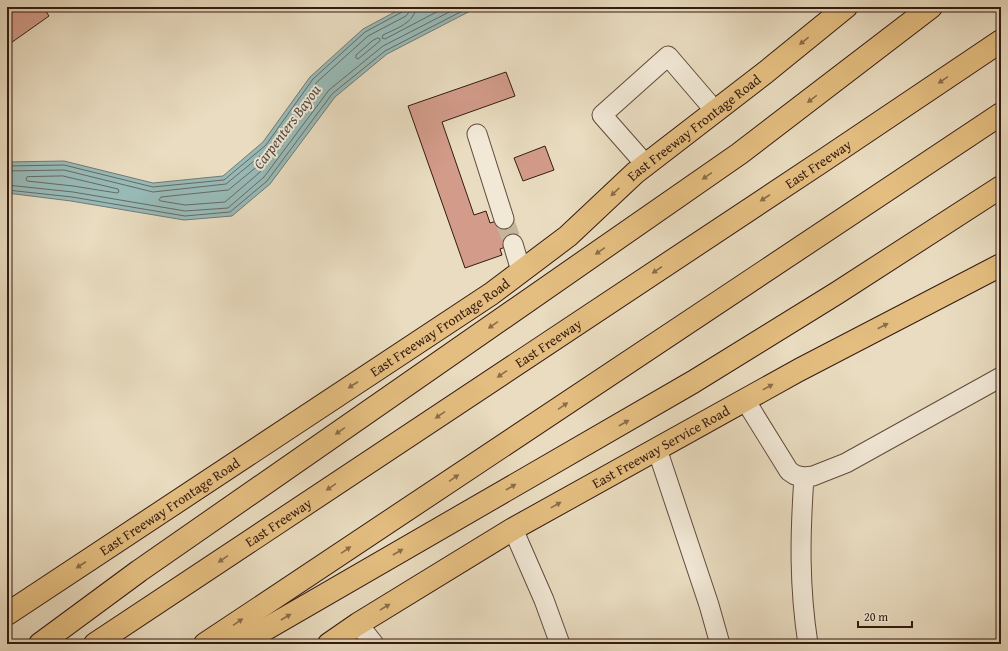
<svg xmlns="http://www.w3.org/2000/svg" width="1008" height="651" viewBox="0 0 1008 651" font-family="'Gentium Book Plus',serif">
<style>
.water{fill:#98bab7;stroke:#707a75}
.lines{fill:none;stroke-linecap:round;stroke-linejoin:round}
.shore{stroke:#666a64;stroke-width:1}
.building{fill:#d39c8a;stroke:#341a11}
.minor-tunnel{stroke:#c5b59d;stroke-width:19;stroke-dasharray:19 10;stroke-linecap:butt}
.minor-casing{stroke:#614a3d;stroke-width:21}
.major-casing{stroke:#341a11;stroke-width:24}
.highway-casing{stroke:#341a11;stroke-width:24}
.minor{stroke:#f1e8d6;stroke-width:19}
.major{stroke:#e4be80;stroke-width:22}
.highway{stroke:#e4be80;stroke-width:22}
.oneway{fill:#8c6c48}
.labels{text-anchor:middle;stroke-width:4;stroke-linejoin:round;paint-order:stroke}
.street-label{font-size:14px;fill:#341a11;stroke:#f1e8d6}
.water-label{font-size:15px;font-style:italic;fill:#524a43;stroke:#f1e8d6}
</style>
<rect width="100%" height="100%" fill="#e9dcc0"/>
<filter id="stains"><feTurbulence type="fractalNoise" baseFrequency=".005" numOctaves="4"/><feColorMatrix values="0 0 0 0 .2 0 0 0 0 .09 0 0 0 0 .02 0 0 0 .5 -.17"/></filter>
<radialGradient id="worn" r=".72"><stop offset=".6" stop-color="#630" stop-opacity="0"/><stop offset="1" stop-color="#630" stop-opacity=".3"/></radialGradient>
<path class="water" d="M404 7H478L387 54 335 97 270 184 232 216 184 220 71 201 7 193V162L64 161 153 183 223 176 263 142 310 77 363 29Z"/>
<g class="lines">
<path class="shore" d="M416 7C415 23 395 29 383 35L382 38 385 39 446 7
M378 38 380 39V41L358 59 356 58V55L372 41Z
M263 162H265L266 165 259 173 225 202 185 205 161 201 159 200 161 197 228 190Z
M7 166 64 165 153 187 224 180 266 145 313 79 365 32 402 12 405 7
M7 171 64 170 153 192 226 184 270 148 317 82 368 36 406 16 409 12 410 7
M63 176 118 189 119 192 117 193 73 186 27 181 26 179 27 177Z
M7 185 73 192 185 211 228 208 264 177 329 90 383 46 459 7
M7 190 72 197 185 216 230 212 267 181 332 94 385 51 470 7"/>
</g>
<path class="building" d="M7 7H43L49 16 8 45 7 43Z
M506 72 515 96 442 122 474 215 486 211 490 223 510 217 519 242 500 249 502 255 465 268 408 106Z
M545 146 554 170 523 181 514 158Z"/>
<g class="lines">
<path class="minor-tunnel" d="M504 219 513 244"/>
<g class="minor-casing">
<path id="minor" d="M477 134 504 219
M646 165 602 115 668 56 716 112
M513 244 521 271
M745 400 789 471 795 475 804 477 813 476 846 463 1001 377
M657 449 709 605 720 644
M804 477C800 535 799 586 808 644
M513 529 544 600 560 644
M358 624 374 644"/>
</g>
<g class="major-casing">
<g id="major">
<path id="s1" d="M7 614 491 294 568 236 635 173 766 72 846 7"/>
<path id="s2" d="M329 644 358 624 513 529 799 370 1001 265"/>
</g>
</g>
<g class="highway-casing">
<g id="highway">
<path d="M40 644 139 571 739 154 931 7"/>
<path id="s3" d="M95 644 824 160 1001 41"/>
<path d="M205 644 1001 114"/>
<path d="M240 644 693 382 837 293 1001 187"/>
</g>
</g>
<use href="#minor" class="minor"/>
<use href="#major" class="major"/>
<use href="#highway" class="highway"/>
</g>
<defs><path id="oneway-solid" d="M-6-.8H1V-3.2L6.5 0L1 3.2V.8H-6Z"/></defs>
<g class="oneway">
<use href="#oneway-solid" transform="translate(804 41) rotate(141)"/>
<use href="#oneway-solid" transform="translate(943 80) rotate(146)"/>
<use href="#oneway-solid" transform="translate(812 99) rotate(143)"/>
<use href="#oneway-solid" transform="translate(707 176) rotate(145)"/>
<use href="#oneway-solid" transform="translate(615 192) rotate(137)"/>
<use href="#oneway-solid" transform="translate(765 198) rotate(147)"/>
<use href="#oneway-solid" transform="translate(600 251) rotate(145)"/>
<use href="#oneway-solid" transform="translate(657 270) rotate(146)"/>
<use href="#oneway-solid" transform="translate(493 325) rotate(145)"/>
<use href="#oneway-solid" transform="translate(883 326) rotate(-27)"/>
<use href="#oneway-solid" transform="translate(502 374) rotate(146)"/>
<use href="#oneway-solid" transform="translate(353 385) rotate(147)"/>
<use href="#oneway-solid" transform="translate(768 387) rotate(-29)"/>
<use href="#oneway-solid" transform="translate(563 406) rotate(-34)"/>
<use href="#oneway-solid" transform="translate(440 415) rotate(146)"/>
<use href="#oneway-solid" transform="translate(624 423) rotate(-30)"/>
<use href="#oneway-solid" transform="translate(340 431) rotate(145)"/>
<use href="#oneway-solid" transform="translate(454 478) rotate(-34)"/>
<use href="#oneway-solid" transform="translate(331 487) rotate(146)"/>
<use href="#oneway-solid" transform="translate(511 487) rotate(-30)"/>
<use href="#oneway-solid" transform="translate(556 505) rotate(-29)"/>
<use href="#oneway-solid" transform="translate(346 550) rotate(-34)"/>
<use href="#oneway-solid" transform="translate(398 552) rotate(-30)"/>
<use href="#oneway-solid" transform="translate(223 559) rotate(146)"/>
<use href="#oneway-solid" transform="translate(81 565) rotate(147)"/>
<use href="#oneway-solid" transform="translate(385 607) rotate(-31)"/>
<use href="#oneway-solid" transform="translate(286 617) rotate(-30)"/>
<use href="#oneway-solid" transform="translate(238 622) rotate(-34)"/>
</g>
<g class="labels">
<g class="street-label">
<text dy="5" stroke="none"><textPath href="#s1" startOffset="843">East Freeway Frontage Road</textPath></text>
<text dy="5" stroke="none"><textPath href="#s3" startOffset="868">East Freeway</textPath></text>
<text dy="5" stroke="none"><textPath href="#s1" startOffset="519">East Freeway Frontage Road</textPath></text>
<text dy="5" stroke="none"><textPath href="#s3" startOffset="544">East Freeway</textPath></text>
<text dy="5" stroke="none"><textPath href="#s2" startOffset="386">East Freeway Service Road</textPath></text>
<text dy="5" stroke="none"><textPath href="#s1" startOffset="195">East Freeway Frontage Road</textPath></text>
<text dy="5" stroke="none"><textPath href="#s3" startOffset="220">East Freeway</textPath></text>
</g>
<g class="water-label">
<text transform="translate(287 127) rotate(-53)" y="5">Carpenters Bayou</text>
</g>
</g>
<rect width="1008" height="651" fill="none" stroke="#e9dcc0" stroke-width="24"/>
<rect x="8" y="8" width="992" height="635" fill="none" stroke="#341a11" stroke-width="2"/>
<rect x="12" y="12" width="984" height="627" fill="none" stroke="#341a11"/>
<path d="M858 621v6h54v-6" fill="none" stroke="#341a11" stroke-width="2"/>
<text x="864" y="621" font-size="12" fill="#341a11" stroke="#f1e8d6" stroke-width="3" paint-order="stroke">20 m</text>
<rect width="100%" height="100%" filter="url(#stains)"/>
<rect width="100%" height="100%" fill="url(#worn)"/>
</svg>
